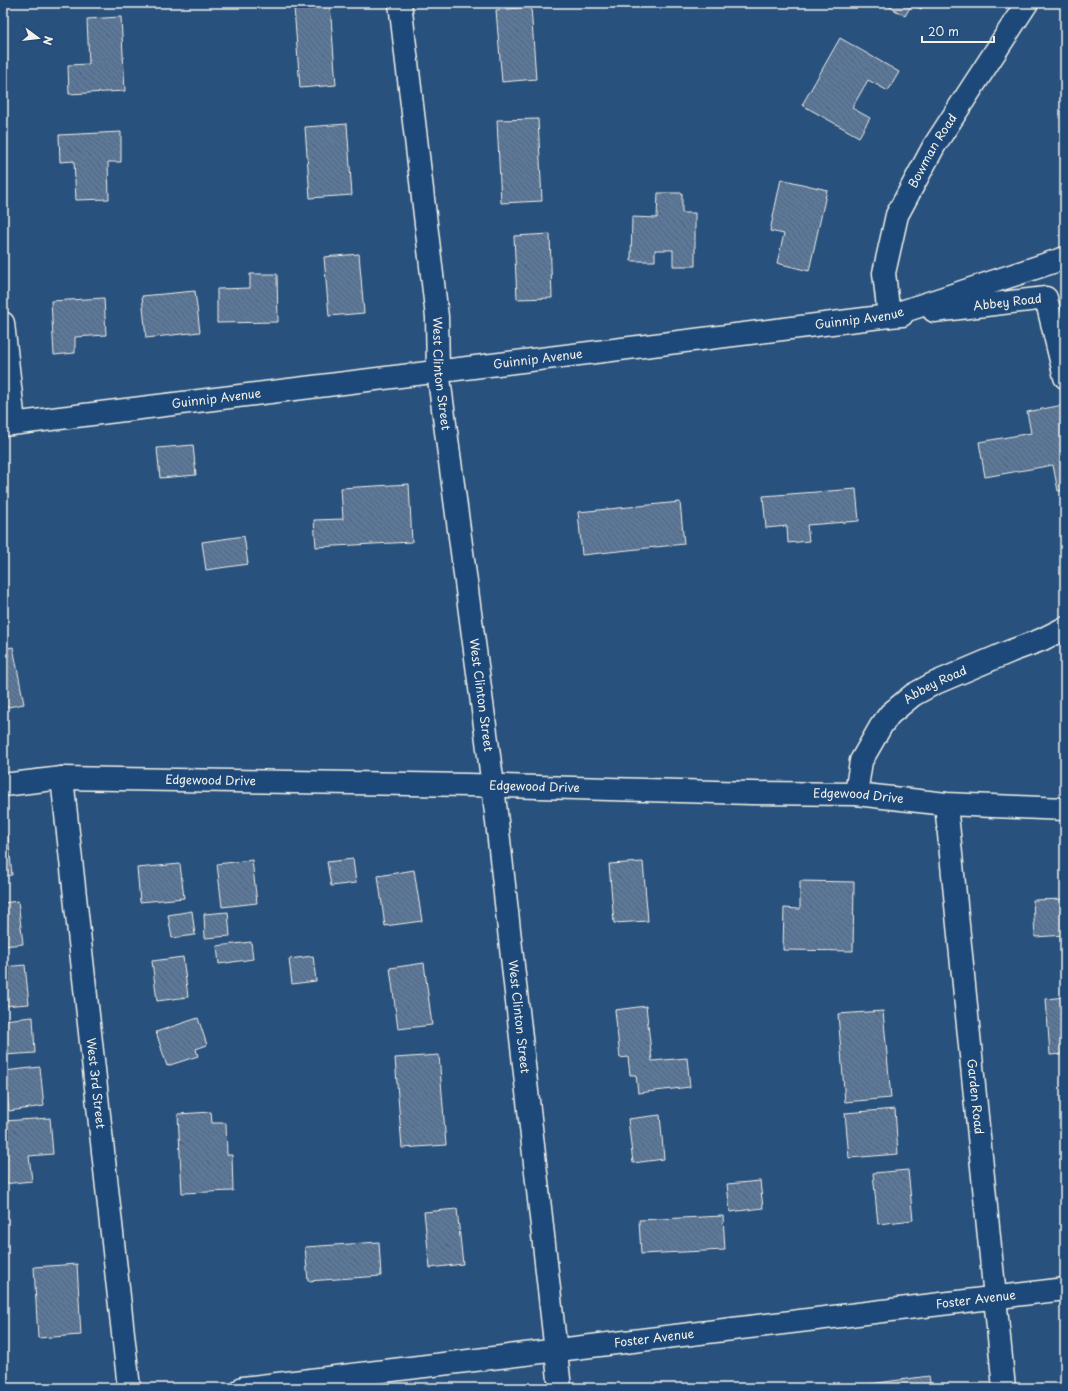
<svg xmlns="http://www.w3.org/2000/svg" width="1068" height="1391" viewBox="0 0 1068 1391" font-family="'Playpen Sans',sans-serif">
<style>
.building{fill:url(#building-back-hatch);stroke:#f4f1e8}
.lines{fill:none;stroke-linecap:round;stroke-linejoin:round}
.street-casing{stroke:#f4f1e8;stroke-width:25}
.street{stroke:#1f4a7a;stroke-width:22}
.labels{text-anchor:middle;stroke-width:3.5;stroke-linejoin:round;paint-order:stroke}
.street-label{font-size:12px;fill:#f4f1e8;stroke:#1f4a7a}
</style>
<defs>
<pattern id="building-back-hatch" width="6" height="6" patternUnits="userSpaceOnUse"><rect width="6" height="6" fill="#5b7899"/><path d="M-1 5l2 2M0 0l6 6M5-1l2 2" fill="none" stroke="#536274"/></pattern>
</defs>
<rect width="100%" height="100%" fill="#28517e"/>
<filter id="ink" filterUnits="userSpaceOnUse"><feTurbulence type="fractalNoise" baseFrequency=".025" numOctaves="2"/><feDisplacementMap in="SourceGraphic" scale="8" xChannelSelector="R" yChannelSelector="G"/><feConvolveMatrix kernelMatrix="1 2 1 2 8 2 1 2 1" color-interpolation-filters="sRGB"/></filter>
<g filter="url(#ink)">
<path class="building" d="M883 3H925L921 9 912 4 905 16Z
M330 4 336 85 300 88 294 7Z
M531 7 536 79 502 82 496 10Z
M121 17 125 91 69 94 68 65 89 64 87 19Z
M840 38 899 72 888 91 868 80 852 108 870 118 859 137 802 105Z
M538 119 542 201 501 203 497 120Z
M347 124 352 195 310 198 305 127Z
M121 132V162H108L109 199 76 200 74 161 60 162 59 135Z
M781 179 827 190 809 271 777 263 784 234 770 231Z
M658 193H682V213H695V266H673V250H655V261H631L632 217 657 218Z
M550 234 552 298 517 299 514 236Z
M359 254 364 313 329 316 324 257Z
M250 274H277L278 322 217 323V289L250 288Z
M195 291 200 332 146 338 142 296Z
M104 298 106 335 75 337V353L54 355 51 301Z
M1063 405 1065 416V490L1058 491 1053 465 985 477 979 442 1031 433 1027 412Z
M193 445 196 475 160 478 157 448Z
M409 484 412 542 316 547 314 520 343 519 341 488Z
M856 489 859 521 807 525 809 541 788 543 787 526 766 528 763 496Z
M680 502 684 544 582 555 578 512Z
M244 536 248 564 206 570 202 542Z
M13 647 24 704 3 708V649Z
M8 835 12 875 3 876V836Z
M353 859 356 883 331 886 327 862Z
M252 860 257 903 222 907 217 864Z
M643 862 648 921 614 923 609 864Z
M180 864 184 898 140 902 137 868Z
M414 870 422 921 385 926 378 876Z
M800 881 854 882 853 951 783 950 784 908 800 909Z
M1065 899V935L1035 937 1033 900Z
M18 901 23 944 3 946V903Z
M192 911 195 935 172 938 168 915Z
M228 912 230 936 205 938 204 914Z
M251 942 253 959 219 964 217 946Z
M313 956 316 981 292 984 289 959Z
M183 957 188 997 157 1001 152 961Z
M424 963 432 1025 398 1029 390 968Z
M25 965 29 1004 3 1006V967Z
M1065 997V1086L1063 1054 1050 1055 1046 999Z
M646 1006 652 1061 687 1058 690 1087 638 1093 636 1075H630L628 1057 620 1058 615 1010Z
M883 1011 891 1098 845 1102 838 1014Z
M33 1017 35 1053 5 1055 3 1020Z
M198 1018 207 1045 196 1049 198 1056 167 1066 156 1032Z
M439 1055 446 1145 402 1148 395 1058Z
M40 1067 44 1106 9 1111 4 1071Z
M895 1109 898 1154 849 1158 845 1113Z
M211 1112 212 1123H226L227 1155H232L233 1191 182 1193 178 1114Z
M660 1115 664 1159 633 1163 628 1119Z
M50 1118 53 1154 29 1156 32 1181 3 1184V1121Z
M1065 1123V1169L1060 1124Z
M908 1170 913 1220 878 1224 873 1173Z
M760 1181 763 1208 730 1212 727 1184Z
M457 1209 463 1264 430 1268 424 1212Z
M723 1216 725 1250 641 1254 639 1220Z
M379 1242 381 1276 308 1281 305 1247Z
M77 1264 81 1335 38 1338 34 1267Z
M929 1376 931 1388H848V1387Z"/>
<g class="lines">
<g class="street-casing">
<g id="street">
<path id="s1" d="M400 3 437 317 438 371 493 786 560 1388"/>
<path id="s2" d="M934 311 1046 298 1065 377"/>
<path id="s3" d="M902 315 889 316 884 273 897 215 934 146 1027 3"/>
<path d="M3 323 14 423"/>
<path id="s4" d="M3 425 889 316 1065 258"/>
<path id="s5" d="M62 778 129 1388"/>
<path id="s6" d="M3 785 62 778 468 785 751 793 856 794 946 804 1065 809"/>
<path id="s7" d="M856 794 861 761 881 726 890 714 913 695 933 684 1011 651 1041 640 1065 628"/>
<path id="s8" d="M946 804 1004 1388"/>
<path id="s9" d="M243 1388 1065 1289"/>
</g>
</g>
<use href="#street" class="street"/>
</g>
</g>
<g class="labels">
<g class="street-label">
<text dy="4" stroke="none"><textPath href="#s3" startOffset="189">Bowman Road</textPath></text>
<text dy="4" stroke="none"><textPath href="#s2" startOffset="74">Abbey Road</textPath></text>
<text dy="4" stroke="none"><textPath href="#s4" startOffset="863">Guinnip Avenue</textPath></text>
<text dy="4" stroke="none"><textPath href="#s4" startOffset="539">Guinnip Avenue</textPath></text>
<text dy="4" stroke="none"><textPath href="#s1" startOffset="373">West Clinton Street</textPath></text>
<text dy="4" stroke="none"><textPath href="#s4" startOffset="215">Guinnip Avenue</textPath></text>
<text dy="4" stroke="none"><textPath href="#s7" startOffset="143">Abbey Road</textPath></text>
<text dy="4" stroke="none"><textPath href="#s1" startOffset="697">West Clinton Street</textPath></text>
<text dy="4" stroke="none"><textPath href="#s6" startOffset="208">Edgewood Drive</textPath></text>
<text dy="4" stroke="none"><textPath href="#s6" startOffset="532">Edgewood Drive</textPath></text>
<text dy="4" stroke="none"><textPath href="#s6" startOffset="856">Edgewood Drive</textPath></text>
<text dy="4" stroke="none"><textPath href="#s1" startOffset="1021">West Clinton Street</textPath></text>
<text dy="4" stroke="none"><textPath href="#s5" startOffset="307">West 3rd Street</textPath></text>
<text dy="4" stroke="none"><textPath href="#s8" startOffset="294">Garden Road</textPath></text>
<text dy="4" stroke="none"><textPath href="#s9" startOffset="738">Foster Avenue</textPath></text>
<text dy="4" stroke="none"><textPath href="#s9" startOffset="414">Foster Avenue</textPath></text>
</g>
</g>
<rect width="1068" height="1391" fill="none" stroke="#1f4a7a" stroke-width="16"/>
<rect x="8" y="8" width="1052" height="1375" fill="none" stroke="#f4f1e8" stroke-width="1.5" filter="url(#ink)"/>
<g transform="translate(38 38) rotate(105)" stroke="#1f4a7a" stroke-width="3" paint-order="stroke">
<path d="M0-3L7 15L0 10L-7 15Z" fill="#f4f1e8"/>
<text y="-6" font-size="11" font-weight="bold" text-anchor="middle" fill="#f4f1e8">N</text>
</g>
<path d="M922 36v6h72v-6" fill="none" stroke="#f4f1e8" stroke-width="2"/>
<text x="928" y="36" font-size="12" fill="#f4f1e8" stroke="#1f4a7a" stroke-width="3" paint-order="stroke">20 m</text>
</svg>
